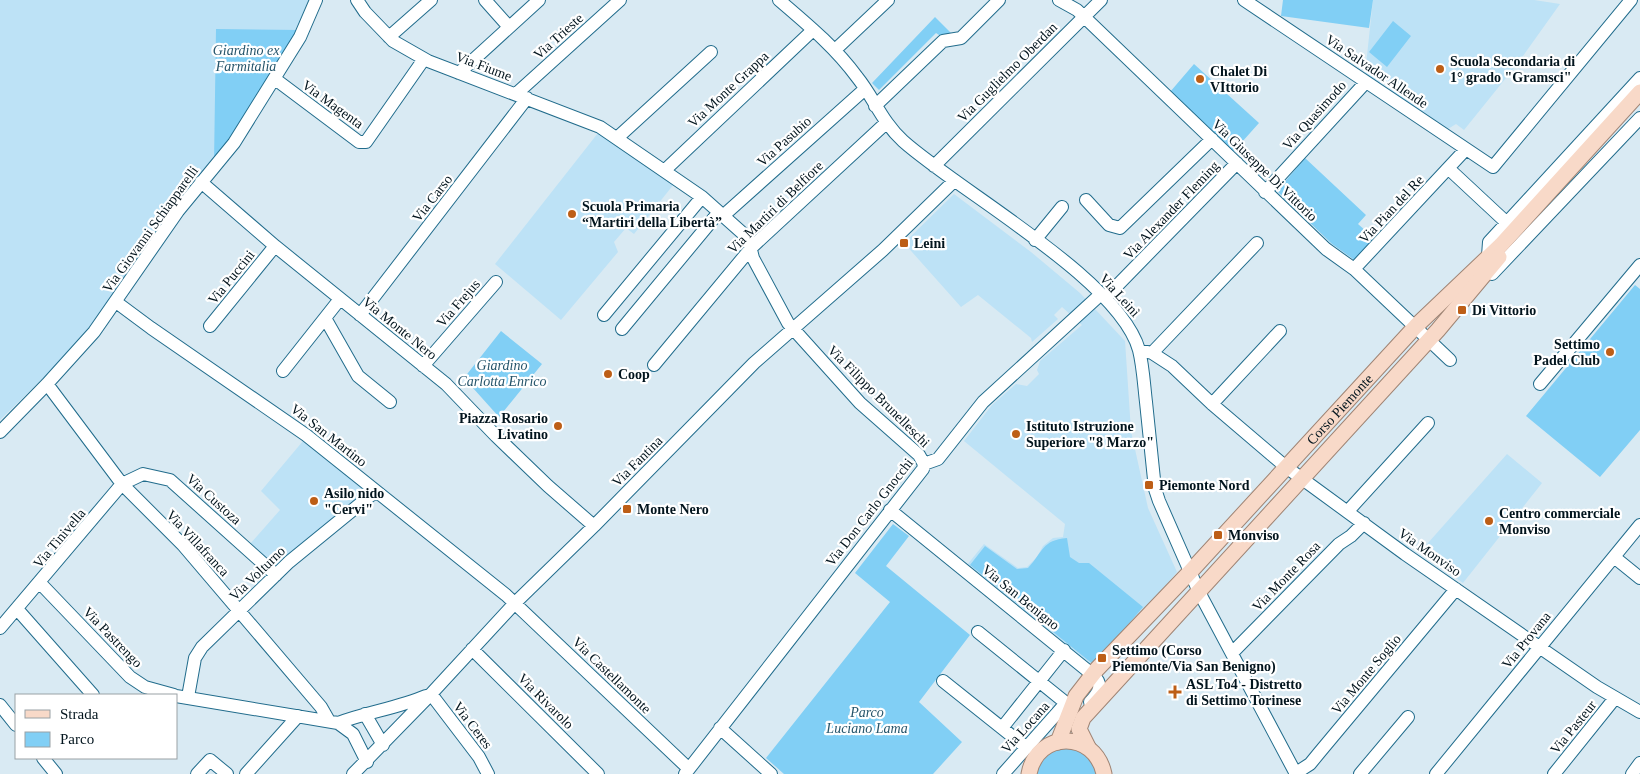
<svg xmlns="http://www.w3.org/2000/svg" width="1640" height="774" viewBox="0 0 1640 774" font-family="'Times New Roman',serif">
<style>
.built{fill:#bde2f6}
.green{fill:#81cff5}
.lines{fill:none;stroke-linecap:round;stroke-linejoin:round}
.minor-casing{stroke:#216c8c;stroke-width:14}
.major-casing{stroke:#9f8474;stroke-width:17}
.minor{stroke:#fff;stroke-width:12}
.major{stroke:#f8d9c8;stroke-width:15}
.poi-dot{fill:#bd5e16;stroke:#fff;stroke-width:2}
.labels{text-anchor:middle;stroke-width:4.5;stroke-linejoin:round;paint-order:stroke}
.street-label{font-size:14px;fill:#02141d;stroke:#fff}
.park-label{font-size:14px;font-style:italic;fill:#26556b;stroke:#fff}
.poi-label{font-size:14px;font-weight:bold;fill:#02141d;stroke:#fff;text-anchor:start}
</style>
<rect width="100%" height="100%" fill="#d9eaf3"/>
<path class="built" d="M0 0H313L299 30 214 162 87 335 0 420Z
M1373 0H1534L1560 4 1518 63 1464 130 1456 124 1448 129 1390 91 1392 85 1384 80 1379 83 1365 74Z
M598 133 674 184 634 234 626 228 614 242 618 252 561 320 495 264Z
M954 194 1031 252 1080 293 1125 341 1131 431 1148 508 1177 572 1095 670 967 565 984 544 1018 568 1027 567 1037 557 1043 546 1053 538 1063 537 1065 524 964 441 992 405 1016 384 1027 386 1039 374 1037 370 1040 361 1082 325 1062 307 1054 315 1058 319 1032 342 1031 338 978 295 961 307 904 243Z
M303 441 367 492 275 567 250 544 280 510 261 491Z
M1507 454 1542 483 1463 583 1420 552Z"/>
<path class="green" d="M1283 0H1373L1369 28 1281 16Z
M935 17 955 37H942L936 33 879 90 872 83Z
M1393 21 1411 36 1387 67 1369 52Z
M216 29 299 30 214 162Z
M1194 64 1259 123 1233 152 1170 92Z
M1305 158 1366 215 1358 224 1375 239 1356 259H1353L1332 244 1277 191Z
M1635 285 1640 289V430L1600 477 1526 416Z
M501 331 542 364 499 417 464 378Z
M893 524 909 536 886 566 970 635 919 702 962 742 933 774H784L766 758 890 602 855 573Z
M1067 538 1070 557 1079 563H1089L1143 607 1094 665 970 565 985 546 1017 569 1028 568C1043 552 1042 540 1067 538Z
M1069 748C1085 752 1091 759 1097 774H1037C1040 757 1052 749 1069 748Z"/>
<g class="lines">
<g class="minor-casing">
<path id="minor" d="M357 0 365 12 393 41 428 61 600 127 702 197 748 238 753 258 788 323 860 403 919 455 924 464
M485 0 509 27
M779 0C807 24 835 47 857 77 874 98 882 122 903 141 960 192 1119 279 1139 350 1143 366 1144 385 1146 402 1149 431 1152 460 1155 489L1159 501 1199 592 1296 774
M1059 0 1077 10 1326 249 1354 269 1450 360
M1244 0 1493 167 1631 0
M389 37 431 0
M835 50 888 0
M459 73 539 0
M275 79 359 142H366L424 59
M516 94 620 0
M875 106 943 41 961 38 999 0
M617 138 711 52
M934 166 1101 0
M1449 169 1507 223
M664 171 813 30
M201 182 275 246 446 384 496 436 548 486 594 526
M1265 192 1366 82
M1086 200 1109 225 1120 228 1212 139
M724 215 865 89
M1035 240 1062 207
M1488 256 1489 242 1640 78
M1354 269 1466 149
M1492 274 1640 118
M1105 298 1237 163
M116 302 151 328 306 435 506 595 689 769
M360 315 527 98
M604 315 702 197
M325 318 358 376 390 402
M210 326 275 246
M622 329 719 212
M1139 350 1152 353 1172 366 1212 404 1286 467 1405 554 1597 687 1640 712
M1152 353 1257 243
M654 365 752 247 886 123
M423 366 496 282
M283 371 340 299
M47 384 122 484 183 545 321 707 329 721
M1540 384 1640 265
M1212 404 1280 331
M0 432 47 384 94 332 178 211 234 143 300 37 316 0
M924 464 938 459 983 402 1101 294
M890 510 1093 675C1104 685 1099 692 1090 702
M1348 511 1428 423
M1614 557 1640 578
M40 583 130 677 145 687 174 695
M17 609 93 695
M0 628 122 484 143 474 170 480 276 575
M978 632 1066 703 1003 774
M472 649 598 774
M1232 653 1339 544 1351 536 1364 523
M943 681 1027 748
M431 694 479 757 488 774
M176 696 338 723 353 734 367 762
M188 697 195 658 202 647 289 562 376 491
M0 705 16 725
M365 714 383 745
M338 723C367 712 398 708 426 696
M720 728 771 774
M1002 728 1064 650
M43 758 56 774
M1296 773 1310 764 1319 753 1456 589
M197 774 210 760 227 774
M246 774 298 716
M353 774 431 694 515 603 594 526 754 363 883 250 954 181
M685 774 923 469 924 464
M1360 774 1408 717
M1436 774 1640 525
M1554 774 1615 698
M1632 774 1640 763"/>
</g>
<g class="major-casing">
<g id="major">
<path id="s1" d="M1058 742 1076 696 1097 669 1190 572 1416 326 1501 245 1640 92"/>
<path d="M1088 747 1079 729 1083 718 1438 330 1499 257"/>
<path d="M1029 774C1037 730 1095 730 1104 774"/>
</g>
</g>
<use href="#minor" class="minor"/>
<use href="#major" class="major"/>
</g>
<g class="poi-dot">
<circle cx="1440" cy="69" r="5"/>
<circle cx="1200" cy="79" r="5"/>
<circle cx="572" cy="214" r="5"/>
<rect x="899" y="238" width="10" height="10" rx="2.5"/>
<rect x="1457" y="305" width="10" height="10" rx="2.5"/>
<circle cx="1610" cy="352" r="5"/>
<circle cx="608" cy="374" r="5"/>
<circle cx="558" cy="426" r="5"/>
<circle cx="1016" cy="434" r="5"/>
<rect x="1144" y="480" width="10" height="10" rx="2.5"/>
<circle cx="314" cy="501" r="5"/>
<rect x="622" y="504" width="10" height="10" rx="2.5"/>
<circle cx="1489" cy="521" r="5"/>
<rect x="1213" y="530" width="10" height="10" rx="2.5"/>
<rect x="1097" y="653" width="10" height="10" rx="2.5"/>
<path d="M1172.5 684.5h5v5h5v5h-5v5h-5v-5h-5v-5h5z"/>
</g>
<g class="labels">
<g class="street-label">
<text transform="translate(558 36) rotate(-42)" y="5">Via Trieste</text>
<text transform="translate(484 66) rotate(21)" y="5">Via Fiume</text>
<text transform="translate(1377 71) rotate(34)" y="5">Via Salvador Allende</text>
<text transform="translate(1007 72) rotate(-45)" y="5">Via Guglielmo Oberdan</text>
<text transform="translate(728 89) rotate(-43)" y="5">Via Monte Grappa</text>
<text transform="translate(333 104) rotate(36)" y="5">Via Magenta</text>
<text transform="translate(1314 115) rotate(-48)" y="5">Via Quasimodo</text>
<text transform="translate(784 141) rotate(-42)" y="5">Via Pasubio</text>
<text transform="translate(1265 170) rotate(44)" y="5">Via Giuseppe Di Vittorio</text>
<text transform="translate(432 198) rotate(-52)" y="5">Via Carso</text>
<text transform="translate(775 207) rotate(-44)" y="5">Via Martiri di Belfiore</text>
<text transform="translate(1391 209) rotate(-47)" y="5">Via Pian del Re</text>
<text transform="translate(1171 210) rotate(-46)" y="5">Via Alexander Fleming</text>
<text transform="translate(150 229) rotate(-54)" y="5">Via Giovanni Schiapparelli</text>
<text transform="translate(231 277) rotate(-51)" y="5">Via Puccini</text>
<text transform="translate(1120 295) rotate(48)" y="5">Via Leinì</text>
<text transform="translate(458 303) rotate(-49)" y="5">Via Frejus</text>
<text transform="translate(400 328) rotate(39)" y="5">Via Monte Nero</text>
<text transform="translate(879 396) rotate(45)" y="5">Via Filippo Brunelleschi</text>
<text dy="5" stroke="none"><textPath href="#s1" startOffset="439">Corso Piemonte</textPath></text>
<text transform="translate(329 435) rotate(38)" y="5">Via San Martino</text>
<text transform="translate(637 461) rotate(-45)" y="5">Via Fantina</text>
<text transform="translate(214 499) rotate(42)" y="5">Via Custoza</text>
<text transform="translate(869 512) rotate(-52)" y="5">Via Don Carlo Gnocchi</text>
<text transform="translate(59 538) rotate(-50)" y="5">Via Tinivella</text>
<text transform="translate(198 543) rotate(47)" y="5">Via Villafranca</text>
<text transform="translate(1430 552) rotate(35)" y="5">Via Monviso</text>
<text transform="translate(257 573) rotate(-44)" y="5">Via Volturno</text>
<text transform="translate(1286 576) rotate(-46)" y="5">Via Monte Rosa</text>
<text transform="translate(1021 597) rotate(39)" y="5">Via San Benigno</text>
<text transform="translate(113 637) rotate(46)" y="5">Via Pastrengo</text>
<text transform="translate(1526 640) rotate(-51)" y="5">Via Provana</text>
<text transform="translate(1366 674) rotate(-50)" y="5">Via Monte Soglio</text>
<text transform="translate(612 675) rotate(44)" y="5">Via Castellamonte</text>
<text transform="translate(546 701) rotate(45)" y="5">Via Rivarolo</text>
<text transform="translate(473 725) rotate(53)" y="5">Via Ceres</text>
<text transform="translate(1025 727) rotate(-48)" y="5">Via Locana</text>
<text transform="translate(1573 727) rotate(-51)" y="5">Via Pasteur</text>
</g>
<g class="park-label">
<text x="246" y="55">Giardino ex<tspan x="246" dy="16">Farmitalia</tspan></text>
<text x="502" y="370">Giardino<tspan x="502" dy="16">Carlotta Enrico</tspan></text>
<text x="867" y="717">Parco<tspan x="867" dy="16">Luciano Lama</tspan></text>
</g>
<g class="poi-label">
<text x="1450" y="66">Scuola Secondaria di<tspan x="1450" dy="16">1° grado "Gramsci"</tspan></text>
<text x="1210" y="76">Chalet Di<tspan x="1210" dy="16">VIttorio</tspan></text>
<text x="582" y="211">Scuola Primaria<tspan x="582" dy="16">“Martiri della Libertà”</tspan></text>
<text x="914" y="248">Leini</text>
<text x="1472" y="315">Di Vittorio</text>
<text x="1600" y="349" text-anchor="end">Settimo<tspan x="1600" dy="16">Padel Club</tspan></text>
<text x="618" y="379">Coop</text>
<text x="548" y="423" text-anchor="end">Piazza Rosario<tspan x="548" dy="16">Livatino</tspan></text>
<text x="1026" y="431">Istituto Istruzione<tspan x="1026" dy="16">Superiore "8 Marzo"</tspan></text>
<text x="1159" y="490">Piemonte Nord</text>
<text x="324" y="498">Asilo nido<tspan x="324" dy="16">"Cervi"</tspan></text>
<text x="637" y="514">Monte Nero</text>
<text x="1499" y="518">Centro commerciale<tspan x="1499" dy="16">Monviso</tspan></text>
<text x="1228" y="540">Monviso</text>
<text x="1112" y="655">Settimo (Corso<tspan x="1112" dy="16">Piemonte/Via San Benigno)</tspan></text>
<text x="1186" y="689">ASL To4 - Distretto<tspan x="1186" dy="16">di Settimo Torinese</tspan></text>
</g>
</g>
<rect x="15" y="694" width="162" height="65" fill="#ffffff" stroke="#9aa1a5"/>
<rect x="25" y="710" width="25" height="8" fill="#f8d9c8" stroke="#9aa1a5"/>
<text x="60" y="719" font-size="15" fill="#02141d">Strada</text>
<rect x="25" y="732" width="25" height="15" fill="#81cff5" stroke="#9aa1a5"/>
<text x="60" y="744" font-size="15" fill="#02141d">Parco</text>
</svg>
